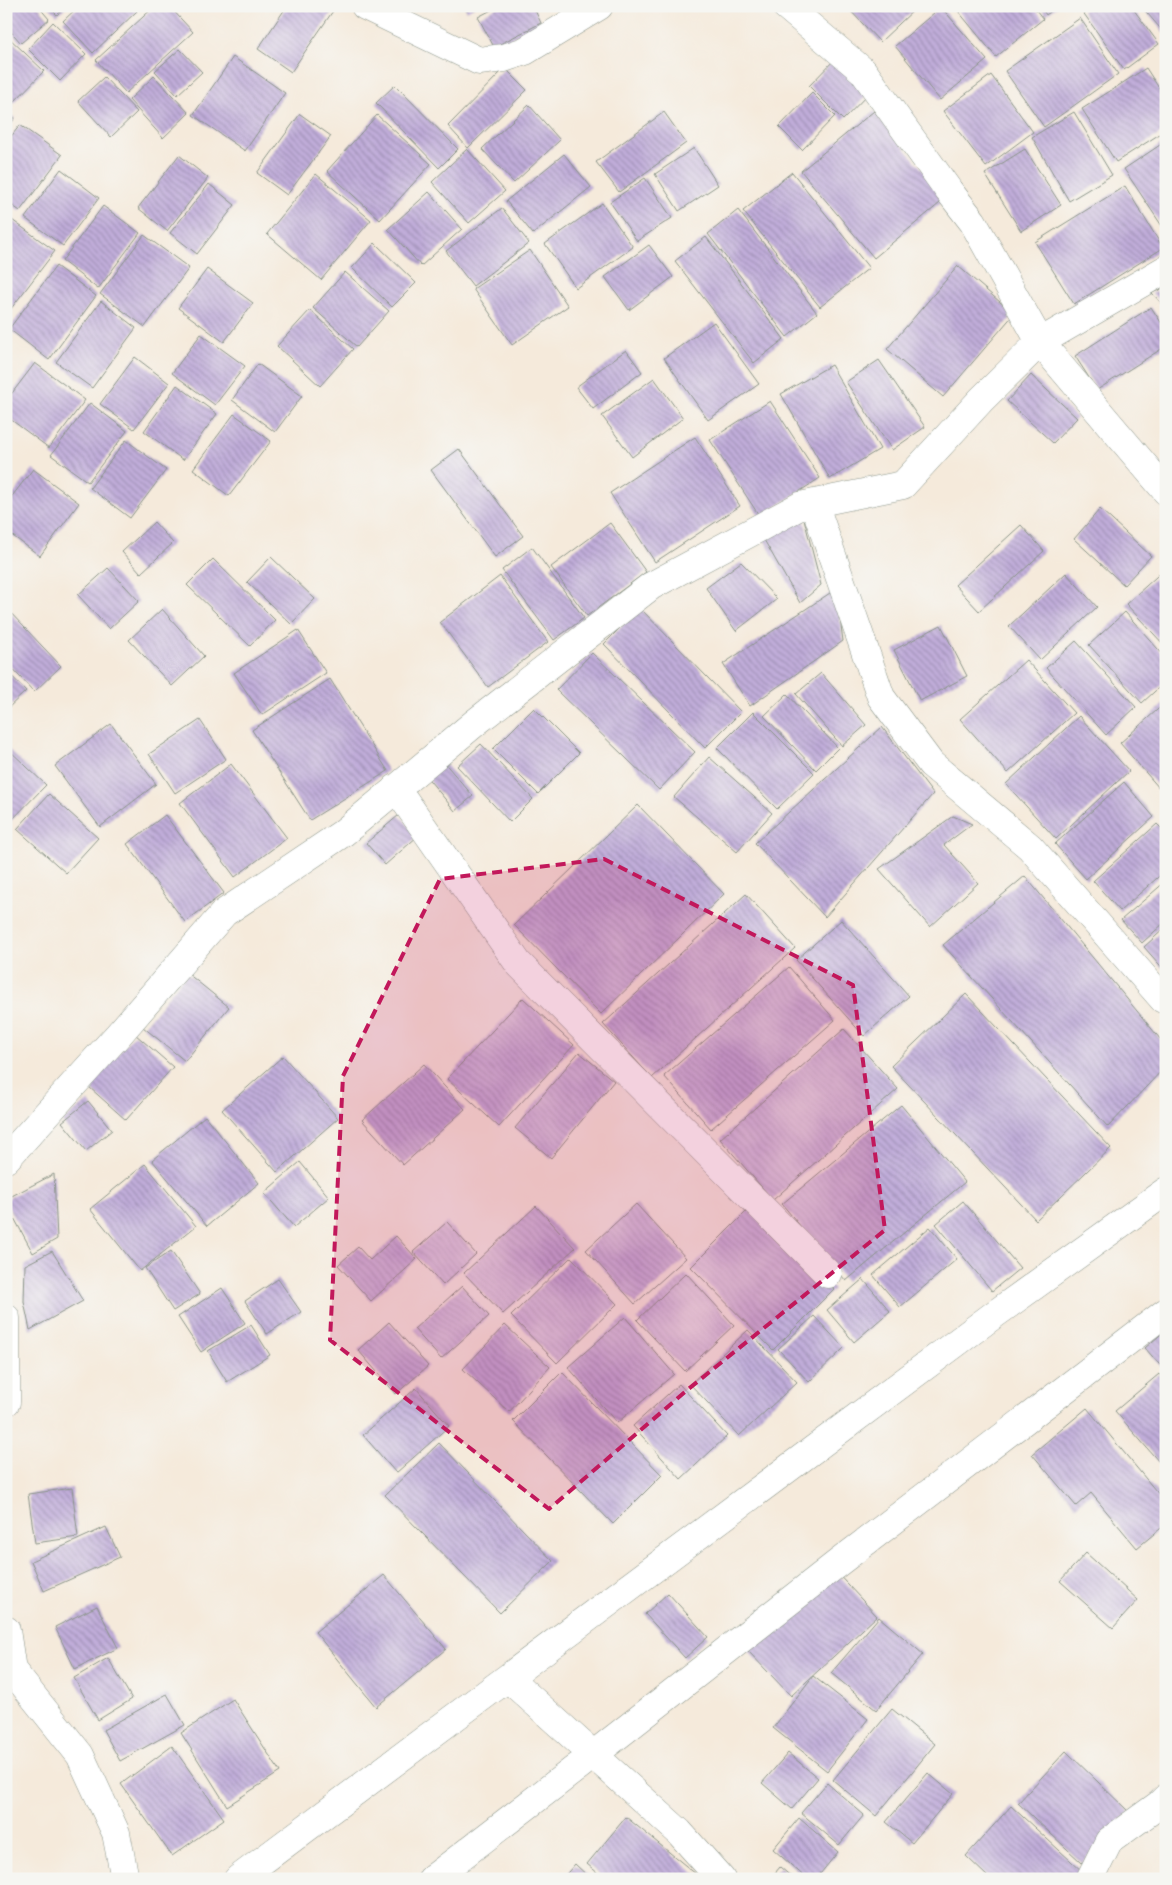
<svg xmlns="http://www.w3.org/2000/svg" width="1172" height="1885" viewBox="0 0 1172 1885" font-family="'Indie Flower',sans-serif">
<style>
.building{fill:url(#building-back-hatch)}
.lines{fill:none;stroke-linecap:round;stroke-linejoin:round}
.minor-casing{stroke:#8a9488;stroke-width:29}
.minor{stroke:#fff;stroke-width:28}
.marked{fill:#c2185b;fill-opacity:0.2;stroke:#c2185b;stroke-width:4;stroke-dasharray:10 6;stroke-linejoin:round}
</style>
<defs>
<pattern id="building-back-hatch" width="6" height="6" patternUnits="userSpaceOnUse" patternTransform="scale(1.25)"><rect width="6" height="6" fill="#c1adda"/><path d="M-1 5l2 2M0 0l6 6M5-1l2 2" fill="none" stroke="#9c8eb2"/></pattern>
</defs>
<rect width="100%" height="100%" fill="#f6f6f2"/>
<filter id="ink" filterUnits="userSpaceOnUse"><feTurbulence type="fractalNoise" baseFrequency=".02" numOctaves="2"/><feDisplacementMap in="SourceGraphic" scale="10" xChannelSelector="R" yChannelSelector="G"/><feConvolveMatrix kernelMatrix="1 2 1 2 8 2 1 2 1" color-interpolation-filters="sRGB"/></filter>
<filter id="wash" filterUnits="userSpaceOnUse"><feTurbulence type="fractalNoise" baseFrequency=".0096" numOctaves="4" result="noise"/><feDisplacementMap in="SourceGraphic" scale="20" xChannelSelector="R" yChannelSelector="G"/><feGaussianBlur stdDeviation="1.12" result="paint"/><feColorMatrix in="noise" values="0 0 0 0 0 0 0 0 0 0 0 0 0 0 0 0 0 1.4 0 .05"/><feComposite in="paint" operator="in"/></filter>
<g filter="url(#wash)">
<rect width="100%" height="100%" fill="#f5eadb"/>
<g id="blocks">
<path class="building" d="M6 6H38L49 19 21 43 6 26Z
M48 6H67L57 15Z
M79 6H133L137 11 93 53 63 21Z
M155 6H169L193 32 126 93 96 60Z
M287 6H333L335 8 291 72 258 49Z
M464 6H475L467 11Z
M499 6H533L541 23 494 47 478 17Z
M846 6H918L880 42Z
M954 6H1033L1043 19 996 57Z
M1040 6H1058L1046 15Z
M1089 6H1131L1159 44 1124 70 1082 11Z
M1141 6H1166V35Z
M941 7 987 60 940 100 895 46Z
M1080 18 1118 74 1044 127 1005 71Z
M53 22 86 54 60 81 28 49Z
M6 35 44 71 12 104 6 98Z
M180 49 202 72 177 95 155 71Z
M233 57 285 93 245 151 193 115Z
M837 57 871 91 843 120 809 86Z
M505 68 527 90 468 148 448 126Z
M1146 68 1166 99V130L1116 162 1082 109Z
M991 75 1033 132 986 167 943 111Z
M154 76 189 113 163 138 129 100Z
M104 77 137 112 111 137 78 101Z
M395 85 458 149 439 168 376 103Z
M812 93 835 116 802 150 779 127Z
M529 105 560 140 514 183 482 149Z
M874 111 946 198 874 258 801 171Z
M6 112 15 118 6 130Z
M664 112 686 143 619 192 596 162Z
M1074 112 1112 175 1069 201 1032 137Z
M300 114 331 136 287 195 257 173Z
M377 115 431 164 380 220 327 171Z
M20 125 62 155 20 211 6 201V143Z
M1166 141V232L1124 169Z
M694 148 718 185 679 211 655 174Z
M467 149 505 191 469 223 432 182Z
M1025 149 1061 205 1021 231 985 174Z
M564 154 591 187 533 234 506 201Z
M179 155 208 178 167 231 138 208Z
M61 169 99 198 63 246 25 218Z
M792 172 869 268 820 307 743 211Z
M316 174 371 220 321 280 267 234Z
M645 178 672 218 637 241 610 202Z
M209 184 235 205 197 254 170 233Z
M1125 186 1163 248 1074 304 1035 242Z
M429 192 462 229 421 266 388 229Z
M602 203 633 247 576 288 545 244Z
M103 206 140 233 98 289 62 261Z
M502 208 529 243 473 286 446 251Z
M738 210 817 313 787 337 708 234Z
M12 220 55 251 10 310 6 307V229Z
M144 235 189 268 145 327 100 294Z
M706 237 784 339 754 363 675 261Z
M375 243 416 283 392 307 352 268Z
M649 245 673 277 629 310 605 277Z
M530 250 568 306 512 345 473 289Z
M56 266 96 296 49 360 9 329Z
M958 266 1014 314 943 397 887 349Z
M207 269 253 303 224 342 178 308Z
M345 272 389 311 357 347 313 308Z
M1166 287V308L1152 293Z
M101 301 136 328 92 388 56 362Z
M1151 307 1166 330V346L1097 390 1075 356Z
M310 310 353 349 320 386 277 346Z
M714 322 759 384 708 420 664 358Z
M201 334 245 366 215 405 172 373Z
M626 350 642 372 593 409 576 387Z
M135 357 169 383 134 429 100 404Z
M879 360 925 427 892 450 846 382Z
M35 363 85 400 49 448 6 416V401Z
M258 364 302 396 275 432 232 400Z
M831 365 880 449 830 479 781 394Z
M1031 375 1077 418 1053 443 1007 401Z
M654 378 683 418 632 457 602 416Z
M177 385 217 414 183 460 144 431Z
M770 401 820 478 760 517 710 440Z
M90 403 127 431 88 482 51 455Z
M234 414 271 441 229 496 193 469Z
M695 437 740 506 655 562 610 493Z
M126 440 166 470 130 518 90 488Z
M459 449 523 536 495 557 431 470Z
M33 469 79 503 40 556 6 531V504Z
M1100 509 1151 556 1124 585 1074 539Z
M803 515 821 585 800 603 763 538Z
M154 522 173 543 141 573 122 552Z
M610 523 646 572 587 616 551 567Z
M1021 525 1044 551 979 611 955 585Z
M532 547 584 618 554 640 502 570Z
M271 557 315 599 291 624 247 582Z
M213 559 275 620 250 646 187 585Z
M741 562 777 599 736 631 706 588Z
M108 568 139 601 109 629 78 595Z
M1166 568V647L1126 604Z
M1066 573 1097 607 1040 660 1009 626Z
M500 576 548 642 488 687 440 622Z
M836 589 843 641 750 706 723 664Z
M6 608 61 666 34 692 6 662Z
M640 608 741 712 705 748 604 644Z
M162 609 204 656 172 686 129 640Z
M1125 612 1166 658V681L1142 703 1089 645Z
M941 625 967 676 920 701 894 650Z
M298 630 326 673 262 715 234 673Z
M1076 641 1136 707 1106 735 1046 668Z
M592 653 695 752 659 790 556 690Z
M1026 660 1074 713 1008 773 960 719Z
M6 670 26 691 6 710Z
M821 673 866 725 842 746 796 694Z
M330 679 388 771 310 820 252 730Z
M787 694 838 748 816 770 764 716Z
M1166 702V784L1160 789 1120 743Z
M534 708 579 753 538 794 493 749Z
M753 712 814 773 777 809 717 748Z
M1079 716 1129 771 1056 839 1006 784Z
M200 720 226 759 175 793 149 754Z
M111 724 156 784 100 827 55 766Z
M882 727 933 794 825 917 755 843Z
M481 744 533 799 510 822 457 766Z
M6 747 46 785 6 826Z
M709 757 772 813 737 852 674 797Z
M442 760 473 796 455 811 425 775Z
M231 764 287 838 235 877 180 803Z
M1124 782 1154 817 1086 879 1055 844Z
M49 794 98 838 66 873 17 829Z
M638 805 724 894 601 1014 514 925Z
M165 815 224 893 185 922 127 844Z
M399 815 418 836 385 865 366 843Z
M953 816 972 824 944 845 978 883 930 927 879 869Z
M1157 824 1166 833V870L1120 911 1093 881Z
M1025 876 1166 1046V1066L1108 1127 943 945Z
M1166 881V921L1142 943 1121 920Z
M746 894 795 948 652 1078 603 1024Z
M841 920 909 996 864 1036 796 960Z
M1166 927V972L1144 947Z
M789 967 835 1020 711 1129 664 1076Z
M187 973 229 1007 185 1061 143 1027Z
M966 994 1111 1148 1036 1220 891 1066Z
M523 998 574 1045 499 1127 447 1079Z
M844 1029 898 1089 773 1200 720 1139Z
M135 1034 173 1067 126 1120 89 1087Z
M579 1052 614 1081 551 1158 515 1128Z
M283 1056 338 1118 277 1172 222 1110Z
M424 1064 465 1109 403 1165 362 1120Z
M88 1101 112 1130 86 1151 62 1122Z
M901 1105 965 1182 846 1281 782 1204Z
M205 1116 259 1183 207 1226 152 1160Z
M300 1162 329 1197 294 1227 264 1193Z
M145 1164 196 1226 140 1271 90 1209Z
M54 1174 57 1239 33 1253 6 1203V1199Z
M963 1201 1020 1268 992 1291 936 1224Z
M636 1204 686 1258 635 1304 586 1250Z
M536 1206 575 1248 503 1314 464 1273Z
M752 1206 834 1289 773 1350 691 1267Z
M447 1222 476 1254 443 1285 413 1252Z
M930 1227 957 1259 900 1307 873 1275Z
M396 1236 417 1259 371 1301 338 1265 358 1247 370 1260Z
M52 1251 83 1301 30 1330 24 1302 25 1265Z
M171 1251 200 1294 173 1311 145 1268Z
M571 1257 617 1304 557 1363 511 1316Z
M686 1273 734 1325 685 1371 637 1320Z
M278 1279 301 1312 267 1334 245 1301Z
M863 1279 890 1311 854 1342 827 1310Z
M462 1286 489 1316 441 1359 414 1329Z
M222 1288 245 1323 201 1352 178 1317Z
M814 1316 844 1348 809 1382 778 1349Z
M625 1317 674 1374 617 1423 568 1367Z
M389 1322 428 1366 396 1394 358 1350Z
M251 1325 270 1355 227 1382 208 1351Z
M505 1325 550 1367 509 1412 463 1369Z
M748 1330 797 1382 739 1436 690 1384Z
M1166 1330V1372L1145 1348Z
M562 1372 662 1475 613 1524 513 1421Z
M1159 1374 1166 1382V1470L1115 1411Z
M679 1384 727 1436 681 1479 633 1426Z
M416 1388 449 1426 396 1473 363 1435Z
M1087 1408 1166 1503V1524L1137 1548 1091 1493 1076 1506 1032 1454Z
M439 1443 553 1561 500 1613 385 1495Z
M72 1488 78 1537 35 1543 28 1494Z
M106 1527 120 1557 44 1591 31 1561Z
M1086 1553 1138 1600 1113 1628 1060 1581Z
M833 1569 877 1616 791 1696 747 1650Z
M384 1575 446 1649 376 1707 315 1632Z
M668 1593 708 1637 685 1658 645 1614Z
M97 1606 118 1648 75 1669 55 1627Z
M879 1617 923 1654 876 1710 831 1673Z
M108 1658 132 1699 98 1720 74 1678Z
M813 1676 868 1719 827 1771 773 1728Z
M167 1694 185 1725 120 1761 103 1730Z
M233 1699 280 1772 227 1806 181 1733Z
M892 1709 935 1744 876 1816 833 1780Z
M172 1746 224 1819 172 1856 121 1784Z
M1066 1751 1129 1812 1082 1863 1018 1803Z
M788 1753 818 1778 792 1809 762 1783Z
M928 1773 953 1794 912 1843 886 1822Z
M827 1783 864 1815 839 1845 801 1813Z
M1011 1806 1083 1872 1077 1879H990L966 1856Z
M626 1817 702 1879H605L587 1864Z
M799 1818 838 1852 816 1879H807L773 1849Z
M575 1864 591 1879H562Z
M780 1867 794 1879H770Z"/>
</g>
</g>
<g filter="url(#ink)">
<use href="#blocks" fill-opacity="0" stroke="#8a9488" stroke-width="1"/>
<g class="lines">
<g class="minor-casing">
<path id="minor" d="M365 6 479 61 504 58 525 51 599 6
M786 6 863 71 949 191 973 222 1040 342 1166 269
M814 503 881 697 931 764 1030 847 1163 999
M396 788 518 963 828 1274
M6 1159 119 1034 224 913 343 833 476 722 651 586 800 506 903 485 981 400 1040 342 1166 491
M6 1318V1402
M6 1630 12 1670 80 1755 116 1833 125 1879
M508 1678 679 1832 721 1879
M238 1879 995 1314 1166 1191
M432 1879 593 1755 838 1563 1166 1312
M1090 1879 1109 1841 1160 1804 1166 1798"/>
</g>
<use href="#minor" class="minor"/>
</g>
</g>
<path class="marked" d="M604 859 853 985 885 1230 686 1391 549 1509 330 1340 343 1076 440 879Z"/>
<rect width="1172" height="1885" fill="none" stroke="#f6f6f2" stroke-width="25"/>
</svg>
